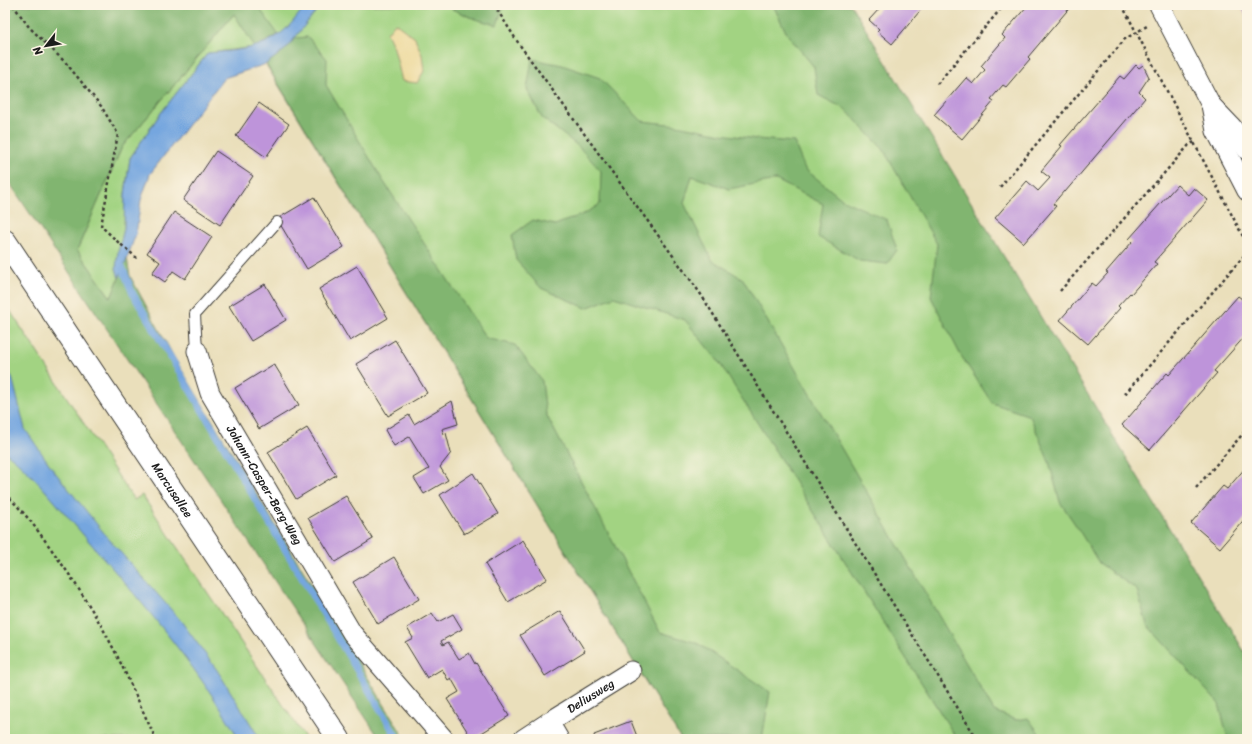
<svg xmlns="http://www.w3.org/2000/svg" width="1252" height="744" viewBox="0 0 1252 744" font-family="Sriracha,sans-serif">
<style>
.green{fill:#a2d382;stroke:#5f784f}
.forest{fill:#81b570;stroke:#4e6846}
.sand{fill:#eeda9e;stroke:#857b5d}
.water{fill:#74a6df;stroke:#48617e}
.lines{fill:none;stroke-linecap:round;stroke-linejoin:round}
.stream{stroke:#74a6df;stroke-width:7}
.building{fill:#be94da}
.service-casing{stroke:#3b3934;stroke-width:12}
.minor-casing{stroke:#3b3934;stroke-width:21}
.tertiary-casing{stroke:#3b3934;stroke-width:24}
.path{stroke:#3b3934;stroke-width:2.5;stroke-dasharray:3 3;stroke-linecap:butt}
.service{stroke:#fff;stroke-width:10}
.minor{stroke:#fff;stroke-width:19}
.tertiary{stroke:#fff;stroke-width:22}
.labels{text-anchor:middle;stroke-width:3;stroke-linejoin:round;paint-order:stroke}
.street-label{font-size:12px;fill:#1c1c1c;stroke:#fcf5e5}
</style>
<rect width="100%" height="100%" fill="#fcf5e5"/>
<filter id="ink" filterUnits="userSpaceOnUse"><feTurbulence type="fractalNoise" baseFrequency=".025" numOctaves="2"/><feDisplacementMap in="SourceGraphic" scale="8" xChannelSelector="R" yChannelSelector="G"/><feConvolveMatrix kernelMatrix="1 2 1 2 8 2 1 2 1" color-interpolation-filters="sRGB"/></filter>
<filter id="wash" filterUnits="userSpaceOnUse"><feTurbulence type="fractalNoise" baseFrequency=".012" numOctaves="4" result="noise"/><feDisplacementMap in="SourceGraphic" scale="16" xChannelSelector="R" yChannelSelector="G"/><feGaussianBlur stdDeviation="0.9" result="paint"/><feColorMatrix in="noise" values="0 0 0 0 0 0 0 0 0 0 0 0 0 0 0 0 0 1.4 0 .05"/><feComposite in="paint" operator="in"/></filter>
<g filter="url(#wash)">
<rect width="100%" height="100%" fill="#eadfbb"/>
<path class="green" d="M229 5H848L991 242 1247 656V739H681L255 47 208 53 160 114 130 158 125 194 124 229 118 252 116 268 119 278 111 298 77 250 122 147 234 14Z
M5 303 134 500 142 495 306 739H5Z"/>
<path class="forest" d="M5 5H257L278 34 271 39 255 47 234 14 122 147 77 250 111 298 127 258 130 276 174 357 405 739H380L5 176Z
M453 5H504L497 25 475 19 452 9Z
M773 5H851L1247 656V739H1228L1219 704 1147 625 1137 590 1099 563 1077 527 1060 502 1049 462 1030 416 992 403 960 354 931 297 937 244 883 149 845 109 818 95 814 67 787 34Z
M308 37 327 59 326 85 382 179 486 338 515 345 542 381 546 414 660 632 697 643 770 692 762 739H681L266 64 286 49 295 38Z
M532 59 562 65 600 78 642 121 677 125 721 134 757 139 794 142 805 169 843 200 887 220 897 250 887 264 860 261 818 237 823 204 776 180 729 189 692 176 684 203 712 260 743 279 994 711 1016 720 1028 718 1042 737V739H957L719 362 685 320 614 297 586 308 541 288 516 260 512 235 533 220 555 225 586 213 600 204 601 171 578 146 542 118 527 89Z"/>
<path class="sand" d="M395 23 415 38 422 55 424 71 417 83 402 81 394 48 387 33Z"/>
<path class="water" d="M306 5H321L286 49 266 64 224 78 150 174 141 200 136 234 127 258 119 278 116 268 118 252 124 229 125 194 130 158 160 114 208 53C239 50 264 50 288 27 295 20 300 12 306 5Z
M5 367 12 377 25 429 54 471 108 538 181 621 217 670 260 739H239C196 663 137 597 80 531 56 504 34 474 5 452Z"/>
<g class="lines">
<path class="stream" d="M121 264 133 294 398 739"/>
</g>
<g id="blocks">
<path class="building" d="M876 5H925L892 44 877 31 879 29 869 20 880 8Z
M1028 5H1072L1028 57 1030 59 1006 87 1003 85 991 99 994 101 962 139 934 115 966 78 973 84 985 70 981 66 1005 38 1002 35Z
M1240 5H1247V19L1243 10Z
M1136 65 1139 68 1143 65 1149 77 1139 92 1145 98 1065 192 1064 191 1053 204 1056 206 1024 243 995 218 1027 181 1038 191 1050 178 1041 171 1062 146 1060 145 1120 76 1124 79Z
M259 103 289 124 266 157 236 136Z
M216 151 253 176 220 225 183 200Z
M1177 185 1188 195 1194 188 1208 200 1154 262 1157 264 1131 294 1130 293 1118 306 1120 308 1088 344 1060 320 1092 283 1096 286 1108 273 1106 272 1132 242 1129 239Z
M314 197 344 247 307 269 277 219Z
M174 212 212 237 185 279 173 271 165 282 152 273 160 262 147 253Z
M357 266 388 318 350 341 319 289Z
M265 284 286 320 251 341 229 306Z
M1247 293V334L1214 371 1217 373 1150 450 1122 425 1167 373 1169 375 1238 296 1242 299Z
M395 340 427 393 388 416 356 364Z
M274 364 299 405 259 429 235 388Z
M452 401 458 424 442 429 444 434 446 433 451 453 440 467 448 480 424 494 414 478 429 469 409 437 394 446 385 430 409 415 414 424Z
M307 428 336 475 296 499 268 452Z
M1247 466V516L1220 548 1191 523 1223 486 1227 489Z
M473 473 498 514 464 534 440 495Z
M346 496 373 539 335 562 308 518Z
M523 540 547 579 508 602 485 564Z
M394 557 419 599 378 624 353 582Z
M560 611 585 651 545 676 520 635Z
M432 613 438 622 453 614 462 629 441 641 443 645 448 642 459 659 469 653 475 664 476 663 509 716 472 739 447 699 459 692 451 678 448 680 442 669 427 678 405 642 413 638 407 628Z
M631 721 638 739H595L594 735Z"/>
</g>
</g>
<g filter="url(#ink)">
<use href="#blocks" fill-opacity="0" stroke="#3b3934" stroke-width="1"/>
<g class="lines">
<g class="service-casing">
<path id="service" d="M197 351 195 314 277 222"/>
</g>
<g class="minor-casing">
<g id="minor">
<path d="M1159 5 1211 105 1232 127 1247 150"/>
<path d="M1211 105 1216 131 1247 191"/>
<path id="s1" d="M197 351 210 393 352 633 444 739"/>
<path id="s2" d="M549 722 631 671"/>
<path d="M523 739 549 722 559 739"/>
</g>
</g>
<g class="tertiary-casing">
<g id="tertiary">
<path id="s3" d="M5 241 339 739"/>
</g>
</g>
<path class="path" d="M13 5 29 27 66 63 101 106 118 134 101 226 118 242 137 258
M494 5 519 44 700 293 977 739
M1122 5 1247 244
M937 84 1004 5
M1000 187 1125 39 1147 26
M1060 291 1189 145 1194 142
M1125 394 1247 252
M1196 488 1247 429
M5 494C24 511 39 532 54 553 70 575 85 598 99 622 120 658 136 697 154 735L157 739"/>
<use href="#service" class="service"/>
<use href="#minor" class="minor"/>
<use href="#tertiary" class="tertiary"/>
</g>
</g>
<g class="labels">
<g class="street-label">
<text dy="4" stroke="none"><textPath href="#s1" startOffset="151">Johann-Casper-Berg-Weg</textPath></text>
<text dy="4" stroke="none"><textPath href="#s3" startOffset="300">Marcusallee</textPath></text>
<text dy="4" stroke="none"><textPath href="#s2" startOffset="49">Deliusweg</textPath></text>
</g>
</g>
<rect width="1252" height="744" fill="none" stroke="#fcf5e5" stroke-width="20"/>
<g transform="translate(46 46) rotate(239)" stroke="#fcf5e5" stroke-width="3" paint-order="stroke">
<path d="M0-3L7 15L0 10L-7 15Z" fill="#1c1c1c"/>
<text y="-6" font-size="11" font-weight="bold" text-anchor="middle" fill="#1c1c1c">N</text>
</g>
</svg>
